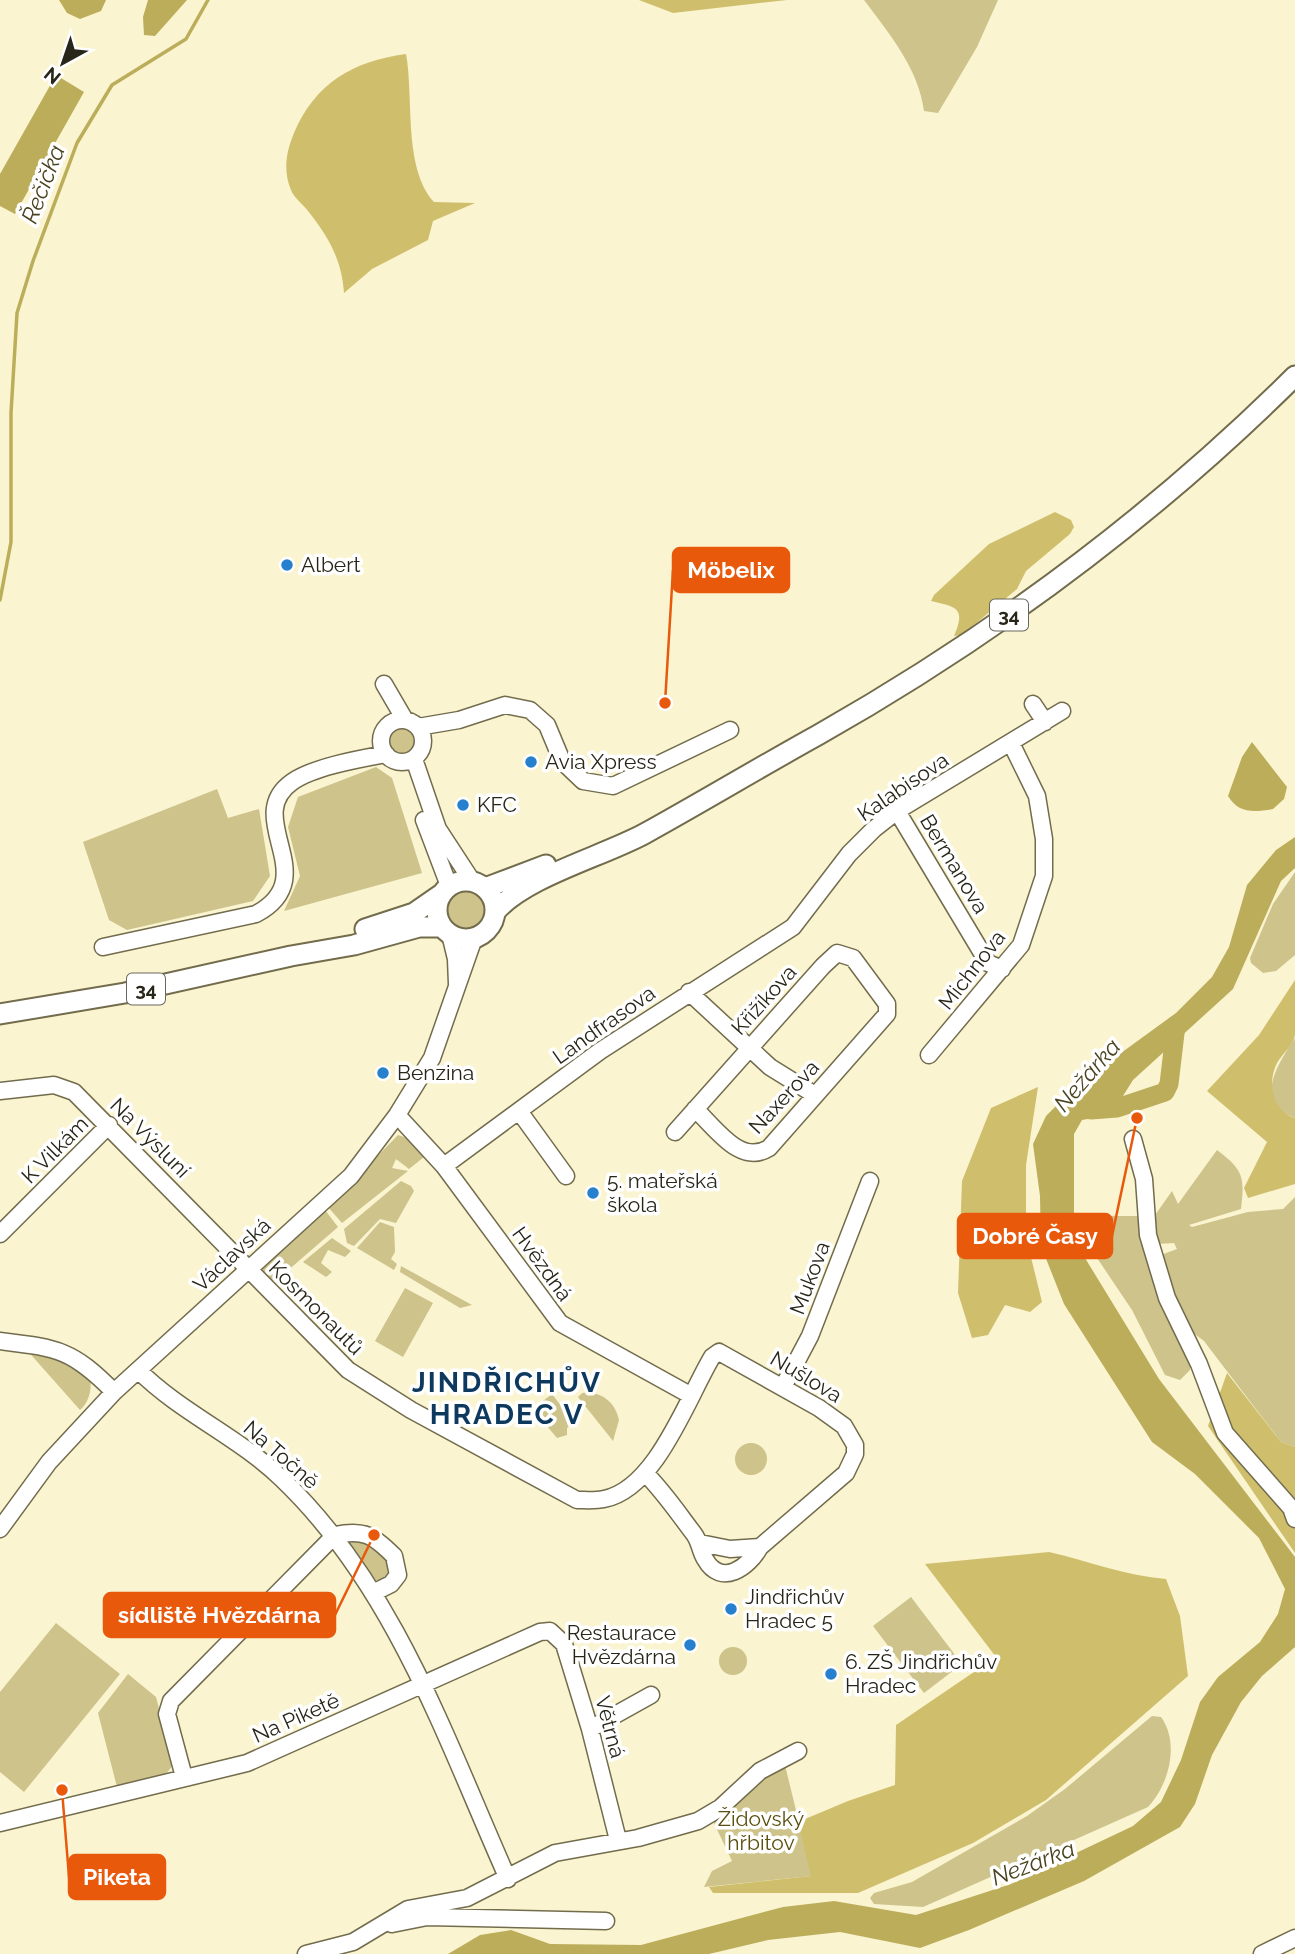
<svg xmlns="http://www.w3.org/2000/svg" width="1295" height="1954" viewBox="0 0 1295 1954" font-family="Raleway,sans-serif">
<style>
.green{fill:#cdc38b}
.forest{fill:#cfbf6d}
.water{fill:#bcad5a}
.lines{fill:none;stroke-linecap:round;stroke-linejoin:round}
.stream{stroke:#bcad5a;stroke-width:3.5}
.river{stroke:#bcad5a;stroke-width:19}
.minor-casing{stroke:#726c4d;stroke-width:19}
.major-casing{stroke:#726c4d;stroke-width:23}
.minor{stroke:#fff;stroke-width:16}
.major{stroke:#fff;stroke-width:19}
.poi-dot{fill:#2680cd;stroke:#fff;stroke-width:2.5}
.labels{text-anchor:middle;stroke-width:7;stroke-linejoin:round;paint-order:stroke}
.shield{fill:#fff;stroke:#68675d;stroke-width:2}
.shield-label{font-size:19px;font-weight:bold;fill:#282618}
.poi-label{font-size:21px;fill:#282618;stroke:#fff;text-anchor:start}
.street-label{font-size:21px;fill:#282618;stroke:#fff}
.park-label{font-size:21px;fill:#5a4f0e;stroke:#fff}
.water-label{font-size:23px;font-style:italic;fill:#4a431f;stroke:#fff}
.district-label{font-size:28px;font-weight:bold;letter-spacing:2px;fill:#0e395e;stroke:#fff}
.leader{fill:none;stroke:#e8590c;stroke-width:2.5}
.callout-dot{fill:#e8590c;stroke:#fff;stroke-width:2.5}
.callout{fill:#e8590c;stroke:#e8590c;stroke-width:2.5}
.callout-label{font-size:23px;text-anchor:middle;font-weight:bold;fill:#fff}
</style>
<rect width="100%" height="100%" fill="#faf4d0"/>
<path class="green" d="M864 0H998L977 47 938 113 924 111C919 69 888 32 864 0Z
M388 742a15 15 0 1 1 30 0a15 15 0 1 1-30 0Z
M376 767 392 778 422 873 284 911 300 876 288 827 298 797Z
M217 789 228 818 259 809 270 876 253 901 127 930 109 920 83 842Z
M1295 872V955L1276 971 1263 973 1251 963 1250 958 1273 904Z
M444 910a22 22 0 1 1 44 0a22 22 0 1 1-44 0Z
M1295 1038V1118C1251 1102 1280 1061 1295 1038Z
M398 1135 410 1139 424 1157 409 1169 396 1159 392 1168 408 1171 342 1223 328 1207Z
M1217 1150C1243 1170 1245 1176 1241 1209L1189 1225 1192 1227 1248 1212 1283 1209 1295 1197V1447L1281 1442 1204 1341 1184 1326 1161 1255 1177 1249 1174 1243 1157 1244 1153 1218 1172 1191 1178 1204Z
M401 1181 411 1186 414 1191 396 1223 380 1219 354 1246 347 1243 344 1229Z
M325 1210 338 1227 271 1285 262 1272 263 1266Z
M1100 1216H1139L1191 1362 1190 1370 1180 1380 1165 1375 1132 1310 1087 1243 1085 1232 1093 1219Z
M380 1222 394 1227 395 1252 391 1259 397 1264 394 1270 357 1248Z
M332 1238 351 1251 345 1257 328 1250 321 1263 332 1272 326 1277 303 1262Z
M401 1266 472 1305 460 1308 400 1272Z
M405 1288 433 1303 403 1357 375 1341Z
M25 1348 56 1353 90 1378C92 1387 90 1402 80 1410Z
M582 1393C602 1391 615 1402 619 1420L613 1441 578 1397Z
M552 1394 574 1423 567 1428V1435L557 1438 535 1412V1407Z
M735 1459a16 16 0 1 1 32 0a16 16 0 1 1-32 0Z
M359 1536 388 1559V1578L381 1582 371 1578 349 1544 351 1539Z
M911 1597 962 1664 924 1693 873 1626Z
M56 1623 120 1674 24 1792 0 1772V1692Z
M719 1661a14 14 0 1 1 28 0a14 14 0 1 1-28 0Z
M128 1674 156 1697 173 1761C170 1783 135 1783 117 1787L98 1713Z
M1152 1716 1161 1717C1180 1743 1169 1785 1148 1807L923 1907 874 1904 870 1898 874 1893 912 1882 1027 1816 1065 1789Z
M784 1761 812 1876 704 1887 712 1871 732 1861 713 1821Z"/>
<path class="forest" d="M639 0H787L673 13Z
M406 54C414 97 403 168 434 202L475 203 433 221 428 240 372 269 344 293C342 260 328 236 308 211 303 204 294 198 291 190 283 171 286 152 294 133 315 84 352 61 406 54Z
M1055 512 1071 520 1074 527 1070 534 1026 571 1017 589 962 635 954 636C966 608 957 607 931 601L934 595 989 544Z
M1295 980C1295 998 1295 1018 1295 1035 1293 1046 1282 1054 1277 1063 1267 1083 1272 1110 1295 1118V1184L1248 1198 1244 1188 1267 1142 1207 1091 1259 1035Z
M1038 1087 1026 1165V1237L1042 1302 1030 1312 1005 1305 988 1335 972 1338 958 1293 962 1181 991 1108Z
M1227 1373 1281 1442 1295 1447V1553L1208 1426Z
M1049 1552C1088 1561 1126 1576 1166 1579L1180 1616 1188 1676 1046 1800 973 1843 858 1893H713L709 1887 811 1876 798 1822 848 1801 895 1785 896 1725 996 1657 925 1564Z"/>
<path class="water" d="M59 0H106L101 11 80 19 67 13Z
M148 0H187L155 36 144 35 143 17Z
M56 75 84 92 15 214 0 206V174Z
M1252 742 1287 787 1284 799 1273 809C1254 812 1239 814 1228 796L1242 757Z
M1295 837V868L1281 881 1233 989 1133 1080 1111 1115 1082 1120 1074 1134V1240L1159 1379 1295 1557V1647L1262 1676 1241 1702 1212 1755 1195 1804 1180 1827 1084 1881 969 1930 920 1948 840 1932 768 1940 709 1954H448L480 1935 511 1930 550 1944 641 1945 783 1907 834 1901 916 1915 1011 1884 1133 1826 1161 1802 1181 1760 1200 1702 1218 1677 1260 1642 1278 1614 1285 1589 1259 1538 1195 1474 1152 1442 1064 1304 1041 1246 1040 1196 1033 1144 1046 1116 1077 1085 1176 1013 1212 977 1229 947 1247 885 1276 850Z"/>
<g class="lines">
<path class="stream" d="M0 600 11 542V413L17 313 33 261 77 143 112 85 186 39 208 0"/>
<path class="river" d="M1091 1110 1117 1108 1165 1092 1169 1084 1176 1025"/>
<g class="minor-casing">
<path id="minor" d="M384 684 405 720
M1033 704 1045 722
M381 741a21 21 0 1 1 42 0a21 21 0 1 1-42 0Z
M418 727 459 720 505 705 530 710 547 725 562 761 583 781 613 786 730 730
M414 759 438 829 472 881
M897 811 988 963 1002 969
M424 820 449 886
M450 934 456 959 457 984
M103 947 256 914C325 877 241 818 292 782 313 767 359 759 386 754
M689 992 770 1067 815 1095
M929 1055 1021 945 1044 876V839L1037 796 1011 743
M0 1091 54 1085 74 1092 348 1370 411 1410 577 1500C585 1500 595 1501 604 1499 656 1489 687 1399 712 1357L719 1352 819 1408 844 1426 855 1445V1454L846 1473 760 1547C749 1567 721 1588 705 1559 700 1551 700 1542 694 1534 678 1513 664 1492 645 1473
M519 1111 566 1176
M397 1115 444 1166 560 1323 690 1395
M675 1132 823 966 837 953 853 958 887 1004V1014L769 1148C740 1166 716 1128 695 1109
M1133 1139 1144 1179 1148 1235 1167 1298 1199 1364 1225 1433 1291 1508 1295 1519
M444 1166 600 1051 793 927 849 854 874 829 897 811 1062 711
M0 1234 109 1125
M0 1341C57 1348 72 1349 114 1392
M138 1370C181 1413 239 1437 282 1479 395 1587 446 1740 508 1879
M783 1387 810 1336 870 1181
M0 1529 49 1462 114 1392 351 1176 397 1115 432 1058 474 938
M700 1543 730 1549 760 1547
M590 1729 651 1695
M184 1777 167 1714 171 1701 335 1535C364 1529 373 1535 394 1556L398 1575 391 1584 375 1592
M0 1823 247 1763 540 1632 550 1631 564 1644 590 1729 618 1840
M392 1924 427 1917 606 1921
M306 1954 353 1942 408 1909 467 1898 555 1853 638 1838 698 1821 720 1808 760 1771 798 1751
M1262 1954 1295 1938"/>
</g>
<g class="major-casing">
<path id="major" d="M437 910a29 29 0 1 1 58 0a29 29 0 1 1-58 0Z
M485 888 546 865
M495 912C525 877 601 857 644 834 702 802 760 767 818 735 991 637 1154 516 1295 376
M365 929 414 913 440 895
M0 1014 125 993 291 956 354 945 419 927H442"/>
</g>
<use href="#minor" class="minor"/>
<use href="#major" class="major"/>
</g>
<g class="poi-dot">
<circle cx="287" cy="565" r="7"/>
<circle cx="531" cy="762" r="7"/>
<circle cx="463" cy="805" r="7"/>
<circle cx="383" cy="1073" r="7"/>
<circle cx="593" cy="1193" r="7"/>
<circle cx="731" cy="1609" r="7"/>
<circle cx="690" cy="1645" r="7"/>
<circle cx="831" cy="1674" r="7"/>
</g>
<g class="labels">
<g class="shield">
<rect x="990" y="599.5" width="38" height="31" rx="5"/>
<rect x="127" y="973.5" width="38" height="31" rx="5"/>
</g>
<g class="shield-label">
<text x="1009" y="622">34</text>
<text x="146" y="996">34</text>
</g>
<g class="poi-label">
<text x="301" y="572">Albert</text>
<text x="545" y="769">Avia Xpress</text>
<text x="477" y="812">KFC</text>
<text x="397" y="1080">Benzina</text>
<text x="607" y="1188">5. mateřská<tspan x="607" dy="24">škola</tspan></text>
<text x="745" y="1604">Jindřichův<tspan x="745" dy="24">Hradec 5</tspan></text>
<text x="676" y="1640" text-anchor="end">Restaurace<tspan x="676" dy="24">Hvězdárna</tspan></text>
<text x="845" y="1669">6. ZŠ Jindřichův<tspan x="845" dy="24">Hradec</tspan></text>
</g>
<g class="street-label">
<text transform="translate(903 787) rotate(-34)" y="7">Kalabisova</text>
<text transform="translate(954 864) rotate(59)" y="7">Bermanova</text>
<text transform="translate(972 970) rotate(-52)" y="7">Michnova</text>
<text transform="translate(764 1000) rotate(-48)" y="7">Křižíkova</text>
<text transform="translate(604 1025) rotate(-35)" y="7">Landfrasova</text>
<text transform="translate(784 1097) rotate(-47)" y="7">Naxerova</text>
<text transform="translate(150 1138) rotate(45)" y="7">Na Výsluní</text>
<text transform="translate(55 1150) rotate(-45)" y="7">K Vilkám</text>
<text transform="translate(232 1255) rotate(-43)" y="7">Václavská</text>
<text transform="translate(542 1264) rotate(54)" y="7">Hvězdná</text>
<text transform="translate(810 1278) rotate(-69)" y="7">Mukova</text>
<text transform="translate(316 1308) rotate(45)" y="7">Kosmonautů</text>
<text transform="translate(806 1377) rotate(31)" y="7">Nušlova</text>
<text transform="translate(281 1455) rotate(41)" y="7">Na Točně</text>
<text transform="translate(296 1718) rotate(-24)" y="7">Na Piketě</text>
<text transform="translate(610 1727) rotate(75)" y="7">Větrná</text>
</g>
<g class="park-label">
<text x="761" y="1826">Židovský<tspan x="761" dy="24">hřbitov</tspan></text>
</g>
<g class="water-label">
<text transform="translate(43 184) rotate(-69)" y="8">Řečička</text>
<text transform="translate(1087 1075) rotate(-49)" y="8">Nežárka</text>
<text transform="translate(1033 1863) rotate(-21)" y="8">Nežárka</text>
</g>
<g class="district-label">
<text x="507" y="1392">JINDŘICHŮV<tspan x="507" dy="32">HRADEC V</tspan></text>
</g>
</g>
<path class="leader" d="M665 703L673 570M1137 1118L1112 1236M374 1535L335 1615M62 1790L69 1877"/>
<g class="callout-dot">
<circle cx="665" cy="703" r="7"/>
<circle cx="1137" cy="1118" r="7"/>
<circle cx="374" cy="1535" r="7"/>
<circle cx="62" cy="1790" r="7"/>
</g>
<g class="callout">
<rect x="673" y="548" width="116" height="44" rx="7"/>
<rect x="958" y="1214" width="154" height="44" rx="7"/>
<rect x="104" y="1593" width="231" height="44" rx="7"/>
<rect x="69" y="1855" width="96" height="44" rx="7"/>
</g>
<g class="callout-label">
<text x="731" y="578">Möbelix</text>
<text x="1035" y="1244">Dobré Časy</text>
<text x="219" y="1623">sídliště Hvězdárna</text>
<text x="117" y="1885">Piketa</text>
</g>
<g transform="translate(63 63) rotate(220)" stroke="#ffffff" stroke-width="5" paint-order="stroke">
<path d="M0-5L12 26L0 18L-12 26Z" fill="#282618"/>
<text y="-10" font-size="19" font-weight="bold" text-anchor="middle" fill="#282618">N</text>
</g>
</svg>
